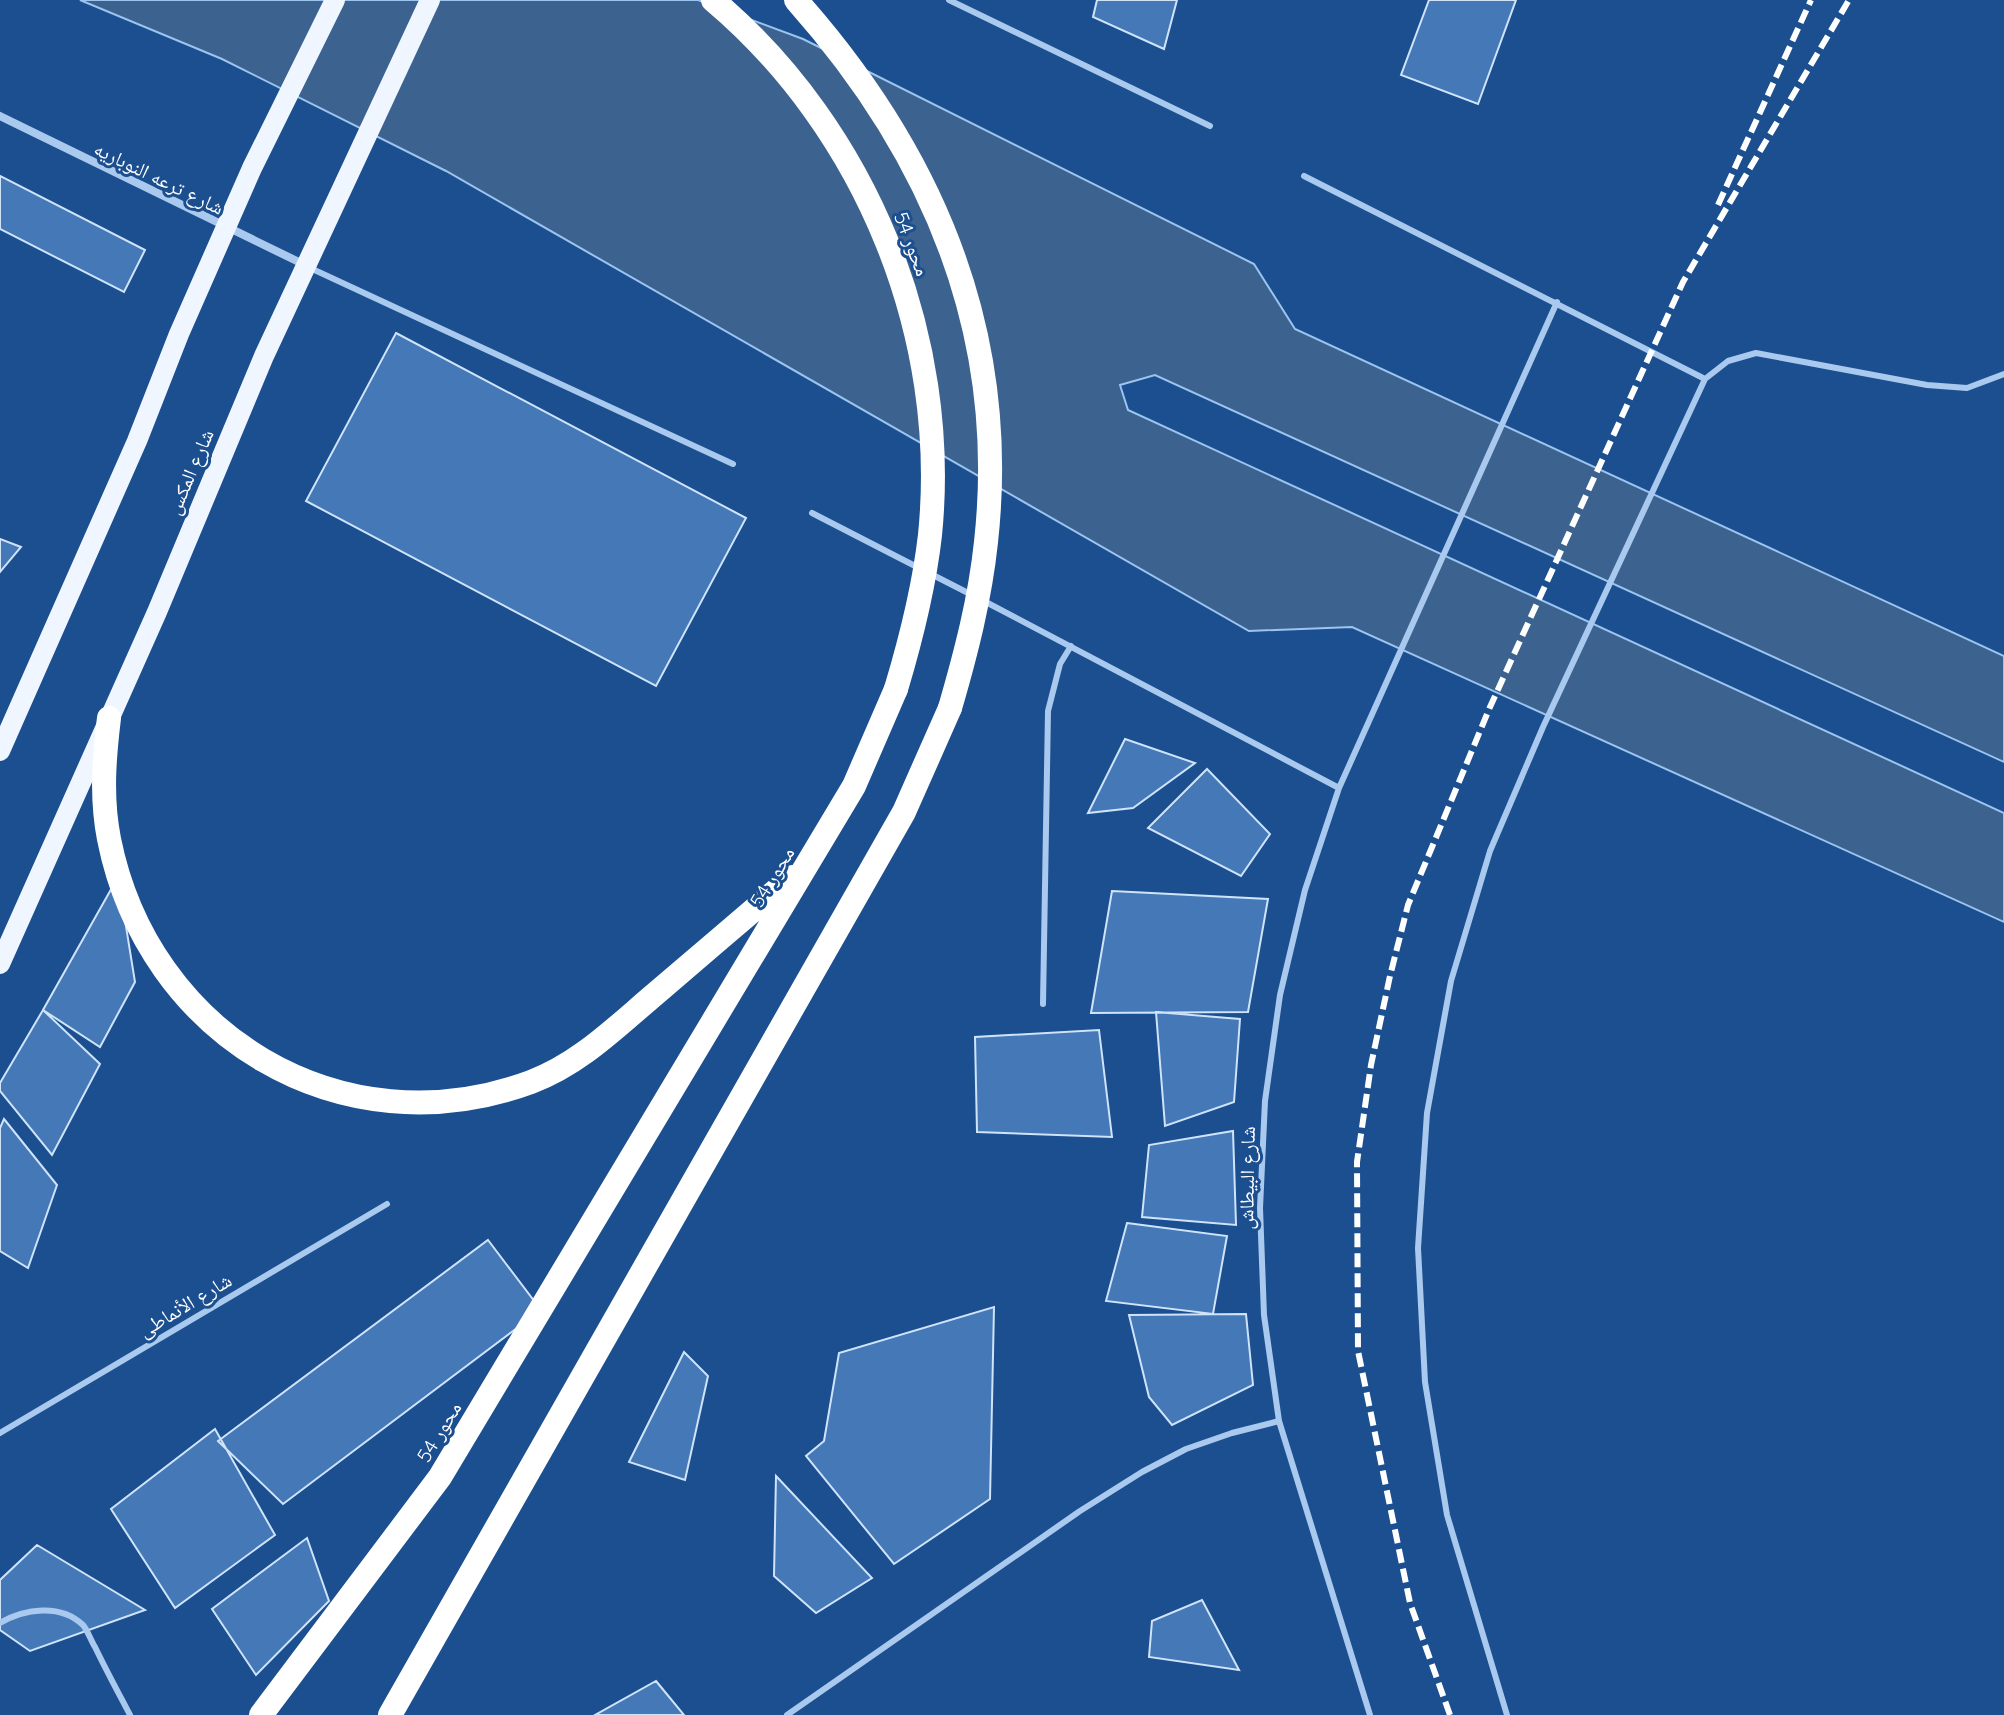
<svg xmlns="http://www.w3.org/2000/svg" width="2004" height="1715" viewBox="0 0 2004 1715" font-family="Quicksand,'Noto Naskh Arabic',sans-serif">
<style>
.water{fill:#3c6290;stroke:#9cc4f0;stroke-width:2}
.building{fill:#4478b7;stroke:#cfe3fa;stroke-width:2}
.lines{fill:none;stroke-linecap:round;stroke-linejoin:round}
.lane{stroke:#a9c9ee;stroke-width:6}
.street{stroke:#a9c9ee;stroke-width:8}
.primary{stroke:#f0f6ff;stroke-width:20}
.highway{stroke:#fff;stroke-width:24}
.rail{stroke:#fff;stroke-width:6;stroke-dasharray:14 6;stroke-linecap:butt}
.highway-bridge{stroke:#fff;stroke-width:24}
.labels{text-anchor:middle;stroke-width:6;stroke-linejoin:round;paint-order:stroke}
.street-label{font-size:20px;fill:#fff;stroke:#1b4f8f}
</style>
<rect width="100%" height="100%" fill="#1b4f8f"/>
<path class="water" d="M80 0H698L803 39 1254 264 1295 329 2004 656V762L1155 375 1120 385 1128 410 2004 813V922L1352 627 1249 631 446 171 222 59Z"/>
<path class="building" d="M1097 0H1177L1164 49 1093 17Z
M1429 0H1516L1478 104 1401 75Z
M0 176 145 250 124 292 0 229Z
M396 333 746 518 656 686 306 501Z
M0 539 21 547 0 572Z
M1125 739 1195 763 1133 808 1088 813Z
M1207 769 1270 834 1241 876 1148 828Z
M118 877 135 982 100 1047 43 1010Z
M1112 891 1268 899 1248 1012 1091 1013Z
M43 1010 100 1064 52 1155 0 1091V1083Z
M1156 1012 1240 1019 1234 1102 1165 1126Z
M1099 1030 1112 1137 977 1132 975 1037Z
M4 1119 57 1185 28 1268 0 1251V1128Z
M1233 1131 1236 1225 1142 1217 1149 1145Z
M1127 1223 1227 1236 1213 1314 1106 1301Z
M488 1240 541 1310 283 1504 218 1441Z
M994 1307 990 1499 894 1564 806 1456 824 1441 839 1353Z
M1246 1314 1253 1385 1172 1425 1149 1397 1129 1315Z
M684 1352 708 1376 685 1480 629 1462Z
M215 1429 275 1535 175 1608 111 1509Z
M776 1476 872 1578 816 1613 774 1576Z
M307 1538 329 1601 256 1675 212 1609Z
M37 1545 145 1610 30 1651 0 1630V1580Z
M1202 1600 1239 1670 1149 1657 1152 1621Z
M656 1681 684 1715H595Z"/>
<g class="lines">
<path class="lane" d="M949 0 1210 126
M1304 176 1705 379
M308 267 733 464
M812 513 919 568
M929 573 972 595
M982 600 1339 788
M1043 1004 1048 711 1060 664 1071 646
M0 1433 387 1204
M0 1623C24 1609 60 1603 83 1625 88 1631 91 1641 95 1647 106 1670 118 1692 130 1715
M787 1715 1080 1511 1142 1472 1186 1449 1232 1433 1279 1421
M1370 1715 1279 1421 1264 1315 1260 1208 1265 1101 1280 995 1305 890 1339 788 1557 302
M1507 1715 1447 1515 1425 1382 1418 1248 1427 1113 1451 981 1490 851 1543 727 1705 379 1728 361 1756 353 1927 385 1967 388 2004 374"/>
<path class="street" d="M0 116 305 265"/>
<path class="primary" d="M0 751 137 441 179 334 252 168 335 0
M0 964 157 612 264 356 430 0"/>
<path class="highway" d="M109 718C104 759 101 798 109 839 148 1035 341 1152 531 1082 579 1064 615 1028 654 995 700 956 746 916 792 877
M261 1715 440 1477 854 786 896 689
M390 1715 904 812 950 708"/>
<path class="rail" d="M1718 205 1811 0
M1450 1715 1410 1603 1358 1351 1357 1162 1371 1065 1390 976 1408 905 1490 707 1683 282 1849 0"/>
<path class="highway-bridge" d="M713 0C867 130 950 336 930 535 924 588 911 639 896 689
M796 0C933 154 1009 334 986 542 980 599 966 653 950 708"/>
</g>
<g class="labels">
<g class="street-label">
<text transform="translate(159 178) rotate(26)" y="7">شارع ترعه النوباريه</text>
<text transform="translate(912 244) rotate(69)" y="7">محور 54</text>
<text transform="translate(190 472) rotate(-67)" y="7">شارع المكس</text>
<text transform="translate(772 877) rotate(-59)" y="7">محور 54</text>
<text transform="translate(1247 1178) rotate(-89)" y="7">شارع البيطاش</text>
<text transform="translate(185 1305) rotate(-31)" y="7">شارع الأنماطى</text>
<text transform="translate(439 1432) rotate(-59)" y="7">محور 54</text>
</g>
</g>
</svg>
